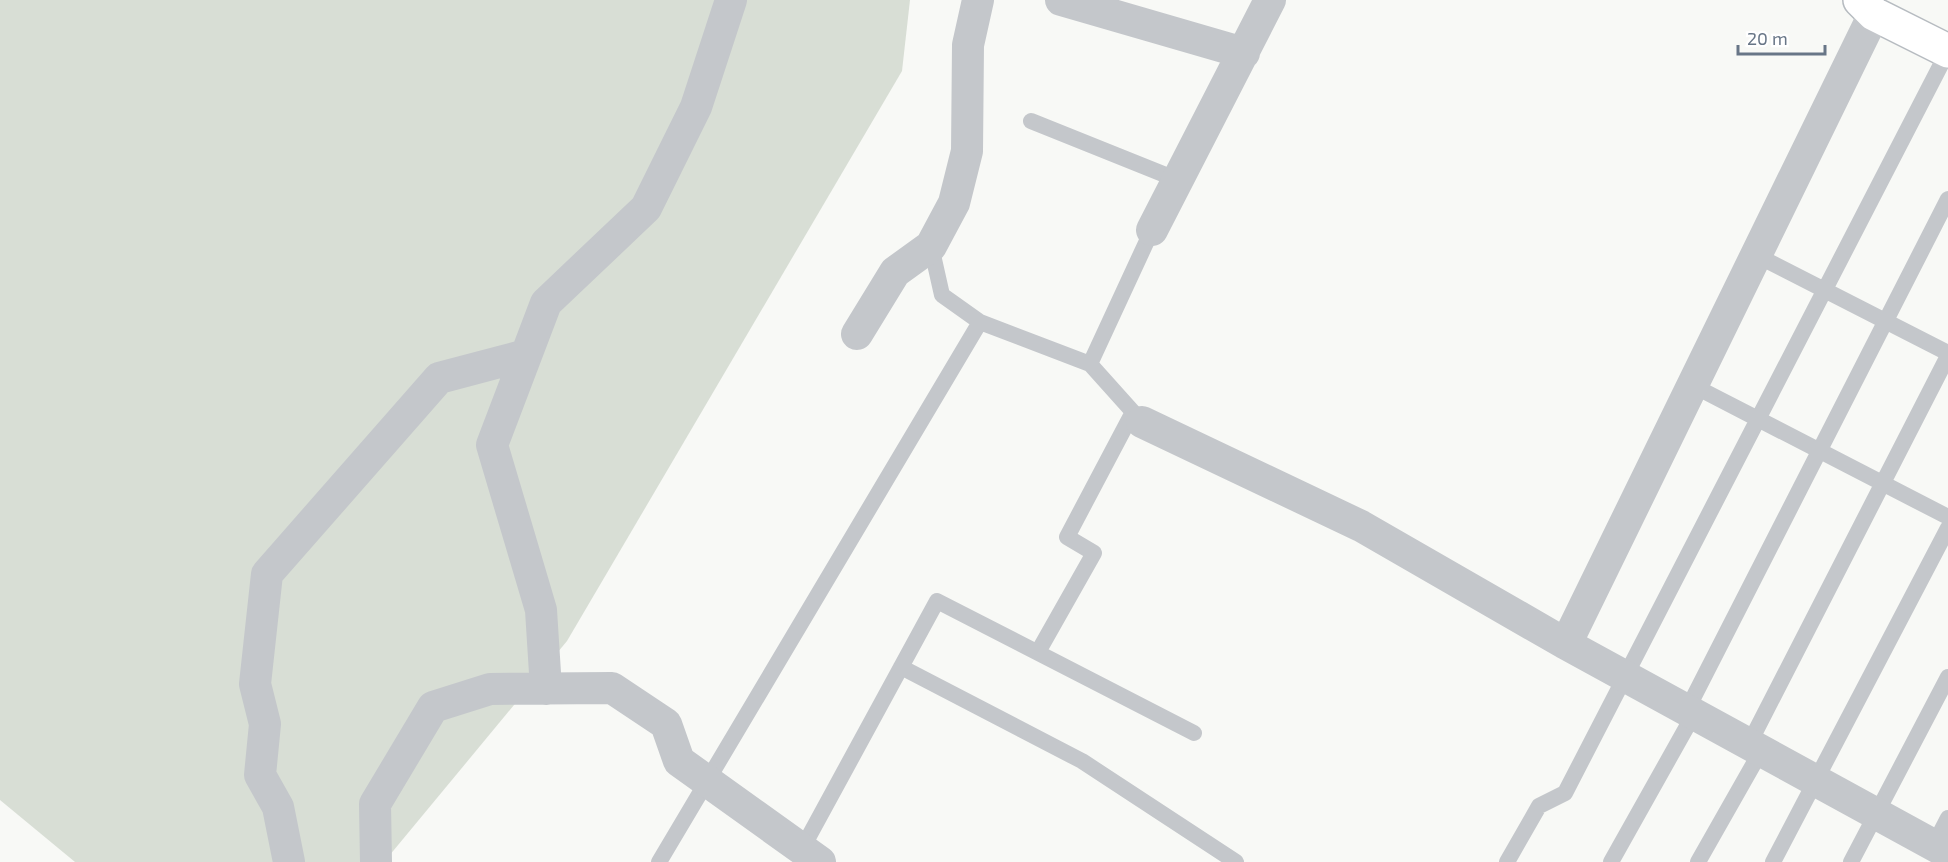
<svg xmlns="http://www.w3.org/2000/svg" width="1948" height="862" viewBox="0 0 1948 862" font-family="'Exo 2',sans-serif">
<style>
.green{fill:#d8ded5}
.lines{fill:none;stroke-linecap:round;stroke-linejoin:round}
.secondary-casing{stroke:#b6bbc0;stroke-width:36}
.lane{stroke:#c4c7cb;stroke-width:16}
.street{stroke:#c4c7cb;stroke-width:32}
.secondary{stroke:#fff;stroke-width:33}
</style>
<rect width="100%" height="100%" fill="#f8f9f6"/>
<path class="green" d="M0 0H910L902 71 567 641 384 862H75L0 800Z"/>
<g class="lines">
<g class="secondary-casing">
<path id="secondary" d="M1860 0 1874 14 1948 51"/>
</g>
<path class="lane" d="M1031 121 1178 180
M931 246 942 295 980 322 1090 364 1142 422
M1756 255 1948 353
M1090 364 1152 230
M1692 385 1948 517
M1038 652 1094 553 1067 537 1133 412
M901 667 1082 761 1236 862
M1687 710 1948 199
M1749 744 1948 356
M1934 845 1948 818
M802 849 937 601 1194 733
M659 862 980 322
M1507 862 1539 806 1565 793 1948 51
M1611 862 1694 714
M1698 862 1761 751
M1773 862 1948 528
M1851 862 1948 677"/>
<path class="street" d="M1061 0 1244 53
M1152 230 1270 0
M857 334 895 272 931 246 954 203 967 151 968 45 978 0
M1142 422 1361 526 1566 644 1948 853
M1566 644 1874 14
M546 689 541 610 492 445 546 303 646 208 696 107 731 0
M289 862 278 807 260 775 265 724 255 684 267 574 439 378 526 355
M376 862 375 804 433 707 490 689 612 688 666 724 679 761 820 862"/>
<use href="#secondary" class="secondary"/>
</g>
<path d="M1738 45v9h87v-9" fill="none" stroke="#687687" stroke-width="3"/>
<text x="1747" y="45" font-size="18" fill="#687687" stroke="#ffffff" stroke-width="4.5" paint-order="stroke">20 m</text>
</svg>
